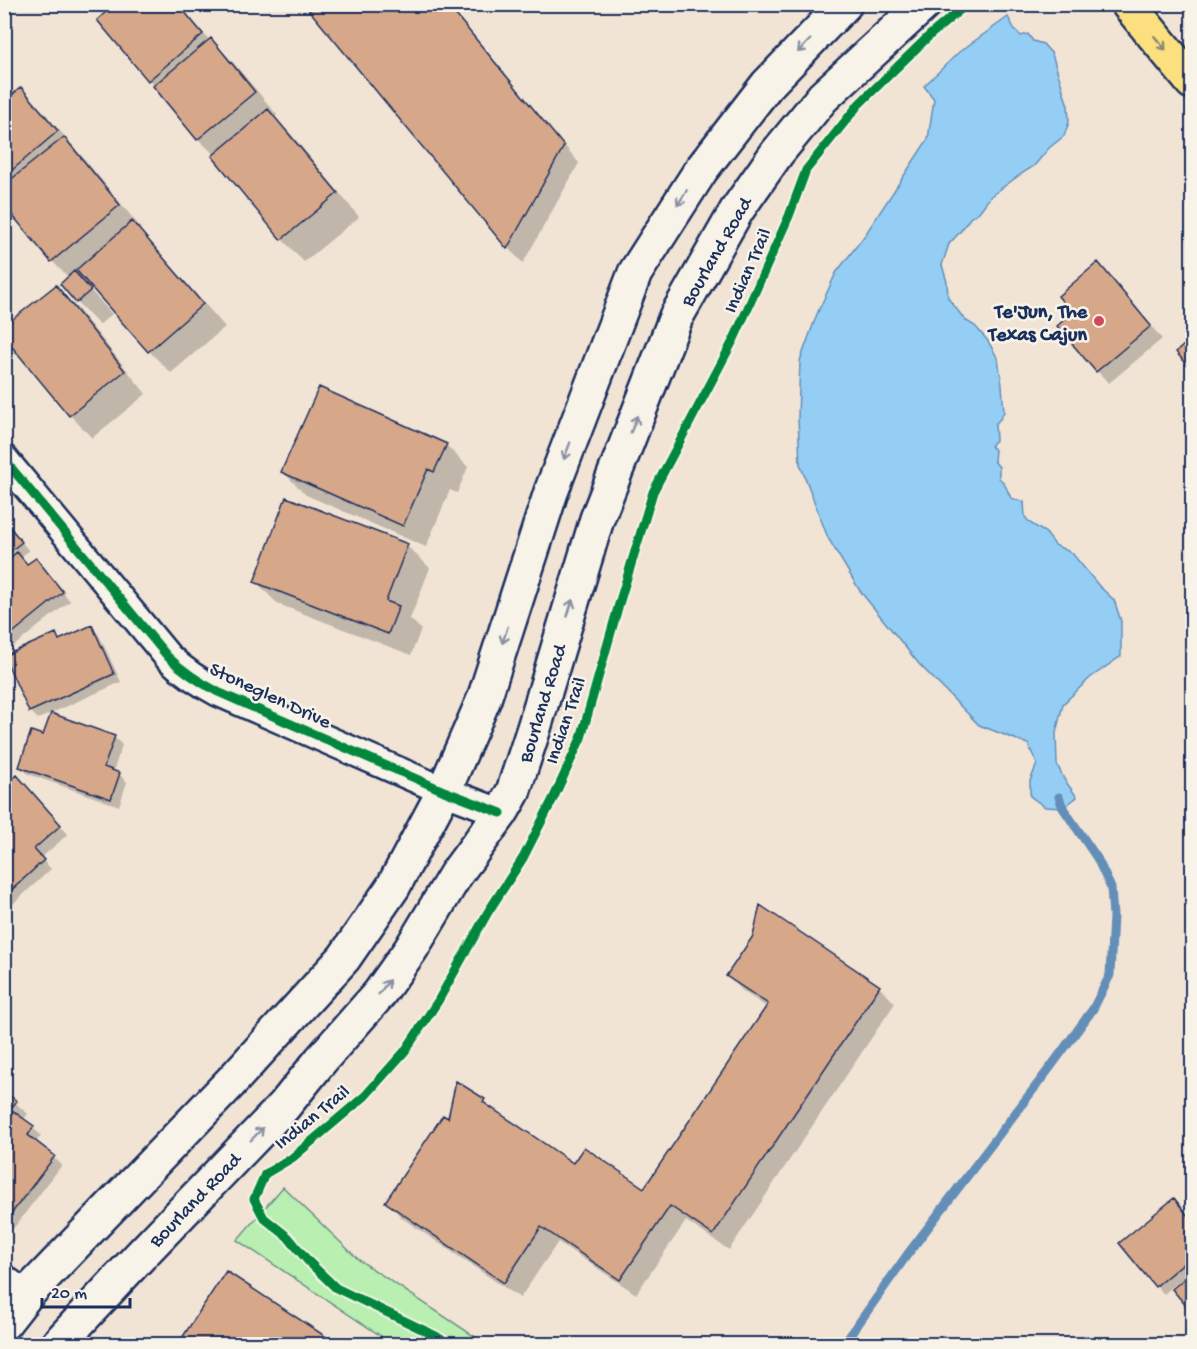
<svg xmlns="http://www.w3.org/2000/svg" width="1197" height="1349" viewBox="0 0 1197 1349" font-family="'Gochi Hand',sans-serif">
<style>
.green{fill:#b9efb0;stroke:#6a8f87;stroke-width:1.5}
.water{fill:#95cef4;stroke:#648eb8;stroke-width:1.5}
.shadow{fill:#0003}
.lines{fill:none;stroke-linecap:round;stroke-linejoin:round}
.stream{stroke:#648eb8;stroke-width:9}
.building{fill:#d7a78a;stroke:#1b2f5e;stroke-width:1.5}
.street-casing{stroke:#1b2f5e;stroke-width:32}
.secondary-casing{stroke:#1b2f5e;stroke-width:38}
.primary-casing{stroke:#1b2f5e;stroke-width:38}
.street{stroke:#f7f3e8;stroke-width:27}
.secondary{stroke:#f7f3e8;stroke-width:33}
.primary{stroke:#fce080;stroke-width:33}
.cycleway-casing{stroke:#f7f3e8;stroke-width:13}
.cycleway{stroke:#00873e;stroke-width:9}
.oneway{stroke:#8c886f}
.oneway2{stroke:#8991a3}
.poi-dot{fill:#d1495b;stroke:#f7f3e8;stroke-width:2}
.labels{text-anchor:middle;stroke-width:5;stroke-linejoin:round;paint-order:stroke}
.street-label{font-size:20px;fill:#1b2f5e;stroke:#f7f3e8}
.poi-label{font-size:20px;font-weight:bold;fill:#1b2f5e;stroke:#f7f3e8;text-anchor:end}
</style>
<rect width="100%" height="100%" fill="#f1e4d5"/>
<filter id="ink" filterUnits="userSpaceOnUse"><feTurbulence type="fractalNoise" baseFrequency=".0167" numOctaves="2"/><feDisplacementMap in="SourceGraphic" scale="12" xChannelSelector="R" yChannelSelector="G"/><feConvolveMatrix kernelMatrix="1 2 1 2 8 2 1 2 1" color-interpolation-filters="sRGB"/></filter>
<g filter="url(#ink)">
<path class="green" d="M283 1187 359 1260 486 1344H393L237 1240Z"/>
<path class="water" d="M1008 17 1015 30 1021 36 1028 34 1033 41 1043 44 1052 54 1068 106 1069 122 1064 136 1049 148 1034 166 1021 174 991 196 979 212 970 218 960 232 949 244 942 265 947 282 948 298 965 320 975 326 988 341 998 359 1002 385 1004 412 1000 419 995 424 996 440 992 443 991 446 995 450 994 461 999 467V478C1006 483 1007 491 1011 498L1024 502 1025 517 1030 523 1046 533 1055 545 1072 553 1099 586 1114 600 1121 621V656L1090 678 1063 704 1056 733 1057 764 1064 779 1077 797 1063 808 1045 807 1030 796V781L1037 764 1028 744 979 725 919 664 860 591 828 538 800 464 798 417 800 361 817 314 836 273 865 235 928 139 934 99 924 86 959 52Z"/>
<path class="shadow" d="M118 4H179L210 41 211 40 233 62 277 115 274 117 291 134 359 217 304 262 282 239 215 155 198 139 155 86 99 21Z
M306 4H447L579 163 523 263 508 248Z
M21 89 44 112 86 161 141 228 139 230 154 246 225 327 171 373 149 351 83 276 80 279 112 314 99 325 77 302 62 284 69 278 52 261 12 212 4 219V104Z
M1098 264 1110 276 1162 339 1109 383 1097 371 1059 326 1074 313Z
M56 287 78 309 146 394 92 438 70 415Z
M446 445 468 467 457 493 450 490 426 547 306 495 283 472Z
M4 520 29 551 20 557 28 566 43 567 70 601 4 654Z
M407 546 430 568 410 619 421 629 411 655 278 604 256 582Z
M91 627 99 635 121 682 38 719 30 711 55 635 61 640Z
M44 737H114L122 745 113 772 119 774 127 782 119 806 28 774 20 766Z
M25 785 68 834 41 858 51 869 13 904 4 896Z
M728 976 879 987 895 1003 729 1250 686 1221 636 1294 558 1242 520 1298 402 1218 387 1202 449 1121 457 1084 484 1101 497 1114 573 1165 645 1190 768 1008 744 992Z
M4 1093 28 1114 23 1120 41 1135 36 1142 62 1165 13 1229 4 1223Z
M1182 1208 1192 1222V1311L1174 1289 1181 1283 1179 1281 1164 1294 1156 1286Z
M227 1273 334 1344H180Z"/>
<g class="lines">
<path class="stream" d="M844 1344 907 1255 1052 1065 1093 1009 1110 975 1113 916 1111 888 1097 858 1063 808 1059 797"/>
</g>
<path class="building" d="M115 4H178L203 34 148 81 97 20Z
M304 4H447L564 146 507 249Z
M211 38 255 92 197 140 153 86Z
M21 87 58 131 4 177V102Z
M268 109 338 193 281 240 212 156Z
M64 137 120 205 51 262 4 205V185Z
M132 221 203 304 148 352 76 270Z
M1098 262 1151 326 1096 372 1057 326 1072 313 1058 296Z
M74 271 91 290 76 303 60 284Z
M56 285 125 371 69 416 4 337V326Z
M1192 338V371L1176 352Z
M319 387 447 444 434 472 428 469 403 526 281 472Z
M286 497 408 544 386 601 399 606 388 634 254 582Z
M4 520 22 542 4 556Z
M17 552 27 564 36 558 63 592 4 640V563Z
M92 625 114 674 29 712 4 656 56 633 59 640Z
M51 713 115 736 104 767 120 773 111 799 19 767 31 731 43 735Z
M17 775 61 825 34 849 44 860 4 897V786Z
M760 905 880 986 713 1235 670 1206 620 1280 541 1227 504 1283 385 1202 443 1115 448 1118 456 1081 485 1099 483 1102 573 1163 584 1147 644 1188 768 1004 726 976 753 936Z
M4 1091 17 1101 4 1116Z
M13 1111 34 1126 28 1135 55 1156 5 1222 4 1122Z
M1174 1198 1192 1221V1256L1155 1287 1119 1243Z
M226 1271 337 1344H178Z
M1192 1272V1313L1172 1289Z"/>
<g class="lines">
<g class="street-casing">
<path id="street" d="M4 459 168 657C184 672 199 682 218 692L444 791 501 813
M4 1279 26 1295"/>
</g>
<g class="secondary-casing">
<path id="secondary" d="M4 1323 26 1295 230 1083 344 958 393 887 444 791 484 699 551 492 635 273 701 170 767 85 845 4
M58 1344 141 1255 284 1106 321 1060 379 994 411 949 456 874 501 813 513 792 534 728 597 519 676 317 737 210 777 153 823 97 924 4"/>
</g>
<g class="primary-casing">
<path id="primary" d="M1128 4 1192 82"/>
</g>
<use href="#street" class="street"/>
<use href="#secondary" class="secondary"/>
<use href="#primary" class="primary"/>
<g class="cycleway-casing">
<path id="cycleway" d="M4 459 168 657C184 672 199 682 218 692L444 791 501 813
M448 1344 436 1336 336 1288 308 1261 288 1237 264 1218 254 1199 265 1174 292 1158 365 1096 405 1051 438 1001 488 912 523 858 554 797 581 738 619 604 653 492 734 339 789 216 806 170 859 104 930 35 967 4"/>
</g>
<use href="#cycleway" class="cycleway"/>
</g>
<defs><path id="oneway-shaft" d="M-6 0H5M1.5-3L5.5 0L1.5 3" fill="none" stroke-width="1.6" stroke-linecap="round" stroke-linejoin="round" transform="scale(1.5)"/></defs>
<use class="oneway" href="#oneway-shaft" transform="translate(1160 43) rotate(50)"/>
<g class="oneway2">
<use href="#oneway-shaft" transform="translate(804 46) rotate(134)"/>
<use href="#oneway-shaft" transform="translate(682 198) rotate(122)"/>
<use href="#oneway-shaft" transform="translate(634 424) rotate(-69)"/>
<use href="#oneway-shaft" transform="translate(567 451) rotate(111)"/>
<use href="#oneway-shaft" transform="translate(570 608) rotate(-73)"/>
<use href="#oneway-shaft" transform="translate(505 635) rotate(108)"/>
<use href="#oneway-shaft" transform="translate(384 987) rotate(-54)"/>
<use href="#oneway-shaft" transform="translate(257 1134) rotate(-46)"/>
</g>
</g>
<circle class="poi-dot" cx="1099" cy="321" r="6"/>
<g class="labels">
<g class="street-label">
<text transform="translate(715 251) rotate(-60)" y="7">Bourland Road</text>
<text transform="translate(746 270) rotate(-66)" y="7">Indian Trail</text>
<text transform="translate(271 694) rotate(25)" y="7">Stoneglen Drive</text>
<text transform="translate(541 703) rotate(-73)" y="7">Bourland Road</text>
<text transform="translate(564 720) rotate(-71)" y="7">Indian Trail</text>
<text transform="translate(311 1116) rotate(-39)" y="7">Indian Trail</text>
<text transform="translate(194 1199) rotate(-46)" y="7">Bourland Road</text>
</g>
<g class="poi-label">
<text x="1087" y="317">Te'Jun, The<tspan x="1087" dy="23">Texas Cajun</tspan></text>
</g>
</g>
<rect width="1197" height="1349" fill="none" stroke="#f7f3e8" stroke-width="24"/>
<rect x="12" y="12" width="1173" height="1325" fill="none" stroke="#1b2f5e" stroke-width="2" filter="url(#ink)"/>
<path d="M42 1298v9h88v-9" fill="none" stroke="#1b2f5e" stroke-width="3"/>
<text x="51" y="1298" font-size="18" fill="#1b2f5e" stroke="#f7f3e8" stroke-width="4.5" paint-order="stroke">20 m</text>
</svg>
